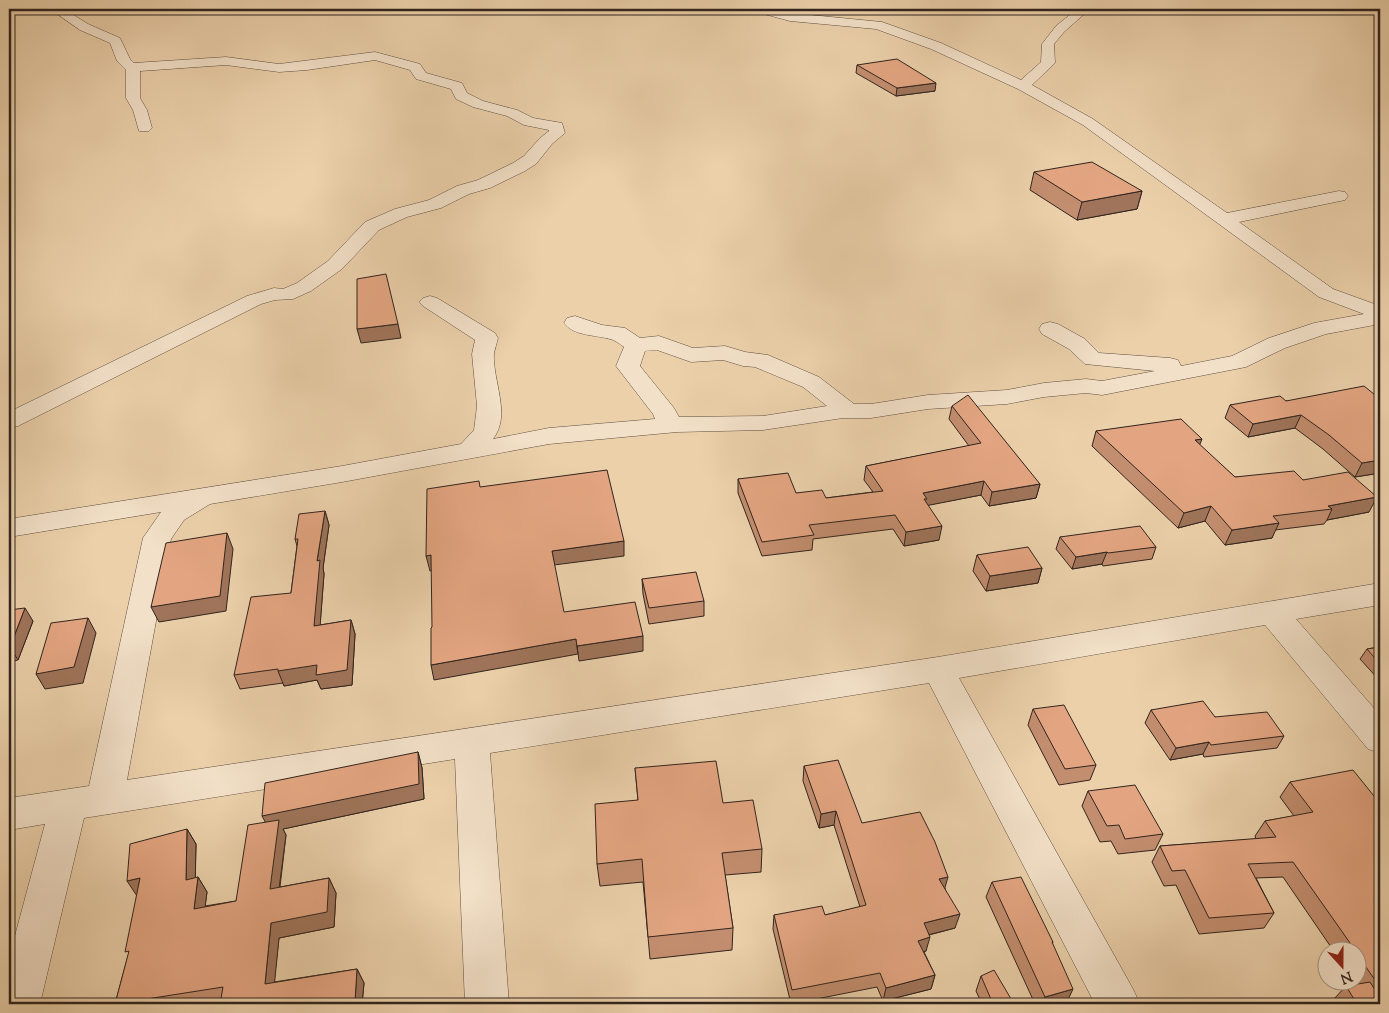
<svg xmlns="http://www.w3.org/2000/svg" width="1389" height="1013" viewBox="0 0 1389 1013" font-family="'Sorts Mill Goudy',serif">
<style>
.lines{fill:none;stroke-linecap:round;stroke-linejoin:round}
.minor-casing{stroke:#604f41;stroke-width:1}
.minor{fill:#f2e0c8;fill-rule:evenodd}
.wall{fill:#c38e6f;stroke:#31241e}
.shaded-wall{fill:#9f745a;stroke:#31241e}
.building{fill:#e3a581;stroke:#31241e}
</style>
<rect width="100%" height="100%" fill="#ebd0aa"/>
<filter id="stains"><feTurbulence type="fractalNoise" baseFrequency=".004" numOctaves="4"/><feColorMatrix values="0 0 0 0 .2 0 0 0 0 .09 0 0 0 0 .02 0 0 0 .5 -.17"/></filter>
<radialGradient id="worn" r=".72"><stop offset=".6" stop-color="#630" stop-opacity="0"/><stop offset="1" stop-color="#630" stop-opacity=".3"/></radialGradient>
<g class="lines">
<g class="minor-casing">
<path id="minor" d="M50 9H64L88 24 120 38 130 59 134 63 226 57 279 64 375 52 420 64 426 73 462 83 467 93 483 101 517 110 533 118 562 123 565 133 552 144 536 164 525 171 490 188 469 194 441 208 407 217 379 230 342 269 311 291 293 299 275 300 261 304 18 426 9 428V412L247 296 274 288 283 289 297 283 328 261 365 222 395 209 429 200 457 186 478 180 513 163 524 156 540 138 549 131V130L524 125 507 116 473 107 456 99 451 89 416 79 410 70 375 60 307 70 279 72 226 65 140 71V98L147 110 152 128 149 131H139L133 110 126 98V70L117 61 110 43 80 30Z
M751 9H771L790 13 882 22 941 43 1021 80 1041 62 1042 44 1056 26 1077 9H1090L1064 32 1054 44 1055 63 1032 85 1093 119 1227 213 1339 191 1345 192 1348 196 1345 200 1239 222 1333 289 1380 306V324L1326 334 1285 348 1246 367 1102 395 1086 393 1044 397 1007 404 928 409 871 418H843L763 430 677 432 549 444 342 482 210 504 184 520 171 539 127 780 938 657 1380 583V605L1296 619 1380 715V753L1368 749 1265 625 959 678 1133 989 1140 1004H1095L929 683 490 753 509 1004H465L455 759 84 818 40 1004H9V958L45 824 9 830V798L89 786 143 538 161 512 9 537V519L342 466 461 444 474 430 477 406 472 354 475 340 423 306 419 302 423 298 430 296 437 298 495 333 498 338C497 343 495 348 494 353 492 380 512 415 493 439L549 428 655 419 653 414 616 366 624 347C620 344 615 340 610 339 596 335 573 336 564 323L567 318 575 316 602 325 625 328 640 338 659 336 693 348 725 346 745 352 768 355 819 377 854 404H871L928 395 1007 390 1044 383 1086 379 1102 381 1155 371 1085 364 1069 349 1042 334 1039 329 1042 324 1050 322 1058 324 1085 339 1099 353 1170 358 1178 360 1181 366 1232 356 1269 338 1314 323 1364 314 1319 297 1083 125 1018 89 931 49 876 29 790 21 753 11ZM657 350 691 362 723 360 743 366 755 367 803 387 827 406 763 416 679 417 674 408 640 366 645 351Z"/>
</g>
<use href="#minor" class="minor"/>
</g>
<path class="wall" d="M857 65 935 91 896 96 856 73Z
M1034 172 1142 191 1137 209 1077 220 1030 190Z
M1380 399V473L1355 477 1323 449 1295 428 1248 437 1225 418 1230 405 1286 401Z
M952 406 1040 484 1036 498 989 506 981 495 928 505 939 540 904 546 893 529 813 539 812 550 762 556 738 493V479L796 493 826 498 873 492 864 480 866 466 969 446 949 419Z
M1096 431 1199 445 1235 477 1303 480 1369 512 1327 520 1324 524 1275 530 1272 538 1225 545 1205 521 1178 528 1092 446Z
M325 511 329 525 323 568 324 574 320 625 351 620 355 634 352 685 321 689 317 680 284 686 283 683 240 689 234 675 291 593 297 546 295 539Z
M1060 537 1156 547 1152 559 1103 566 1102 564 1072 569 1056 549Z
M977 555 1042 568 1038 583 986 591 973 571Z
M642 579 704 601V616L649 624 643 594Z
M9 610 33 621 18 660 9 662Z
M1380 645V681L1360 659 1367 649 1379 647Z
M1033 709 1096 765 1090 780 1059 785 1028 725Z
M1151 710 1215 717 1284 736 1277 748 1204 757 1203 754 1170 760 1145 723Z
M418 752 422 768 424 799 283 829 286 835 280 887 329 878 336 893 334 927 279 938 274 982 357 969 364 983 362 1004H220V1003L213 1004H115L128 956 187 829 196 844 195 878 198 877 207 892 205 906 236 901 265 822Z
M804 766 862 823 945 888 955 928 929 935 926 951 924 952 935 975 931 989 883 1001 877 987 791 1004 773 929 774 915H825L860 907 834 825 819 828 803 781Z
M635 768 723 803 762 849 761 872 725 875 733 928 732 950 650 959 643 882 600 886 597 864 638 800Z
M1290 782 1378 801H1380V1004H1335L1333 1000 1346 986 1356 984 1353 980H1356V950H1333L1283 877 1256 878 1274 913 1264 928 1199 934 1176 885 1164 886 1152 862 1160 846 1256 839 1255 836 1265 821 1294 816 1280 797Z
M1088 791 1163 834 1155 850 1118 854 1111 841 1100 842 1082 806Z
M992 882 1053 942 1052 944 1066 1004H1035L986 897Z
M981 976 1014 1004H982L976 991Z"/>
<path class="shaded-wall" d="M936 83 935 91 896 96 897 88Z
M1142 191 1137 209 1077 220 1082 202Z
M398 324 401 338 361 343 357 329Z
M1301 415 1295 428 1248 437 1253 424Z
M1202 439 1196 454 1195 440Z
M1380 460V473L1355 477 1362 463Z
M984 481 981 495 925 506 923 493Z
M1040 484 1036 498 989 506 992 492Z
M1377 497 1369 512 1327 520 1332 509 1328 506Z
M1211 506 1205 521 1178 528 1184 513Z
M325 511 329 525 323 568 324 574 319 640 314 626 317 561Z
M1279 523 1272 538 1225 545 1232 530Z
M942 526 939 540 904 546 906 532Z
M227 533 233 549 226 611 159 622 151 607Z
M624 541V556L554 565 552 551Z
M1107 552 1102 564 1072 569 1076 557Z
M431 555 435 570 430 571 426 556Z
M1042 568 1038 583 986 591 990 576Z
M25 608 33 621 18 660 10 647Z
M88 618 96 633 83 683 45 689 36 674Z
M351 620 355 634 352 685 321 689 317 680 284 686 278 671Z
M643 636V651L579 661 577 646Z
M576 639 578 654 434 680 431 665Z
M1209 742 1203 754 1170 760 1176 748Z
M418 752 422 768 424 799 283 829 286 835 277 904 270 889V831L262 816Z
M836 811 834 825 819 828 821 814Z
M187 829 196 844 195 895 186 880Z
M198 877 207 892 203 923 194 909Z
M948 877 944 891 939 879Z
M140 878 137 896 127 881Z
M329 878 336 893 334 927 279 938 273 998 265 984 271 923Z
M960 914 955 928 920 937 924 923Z
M930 937 926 951 914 954 918 941Z
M357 969 364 983 362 1004H356L355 1002Z
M935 975 931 989 883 1001 886 988Z
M1073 989 1066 1004H1041L1045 997Z"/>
<path class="building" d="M897 59 936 83 897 88 857 65Z
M1092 162 1142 191 1082 202 1034 172Z
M386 274 398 324 357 329V279Z
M1364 386 1380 399V460L1362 463 1329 435 1301 415 1253 424 1230 405 1280 396 1286 401Z
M968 395 1040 484 992 492 984 481 923 493 927 499H924L942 526 906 532 895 515 809 525 814 535 762 542 738 479 788 473 796 493 822 490 826 498 883 491 866 466 981 443 952 406Z
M1181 419 1202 439 1195 440 1235 477 1294 471 1303 480 1348 472 1377 497 1328 506 1332 509 1273 516 1279 523 1232 530 1211 506 1184 513 1096 431Z
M607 470 624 541 552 551 564 612 635 602 643 636 577 646 576 639 431 665V628L432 627 431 555 426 556 427 489 479 481 480 487Z
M325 511 317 561 320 560 314 626 351 620 347 670 316 675 317 665 278 671V669L234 675 251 597 291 593 298 539H295L299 514Z
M1140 526 1156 547 1108 553 1107 552 1076 557 1060 537Z
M227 533 220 596 151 607 166 543Z
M1028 547 1042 568 990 576 977 555Z
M696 572 704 601 649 608 642 579Z
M25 608 10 647H9V610Z
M88 618 74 667 36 674 51 623Z
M1380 647V664L1367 649Z
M1203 701 1215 717 1267 712 1284 736 1211 745 1209 742 1176 748 1151 710Z
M1064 705 1096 765 1065 769 1033 709Z
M418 752 419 784 262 816 265 783Z
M838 760 862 823 920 812 935 842 948 877 939 879 960 914 924 923 930 937 918 941 935 975 886 988 880 973 792 990 774 915 822 906 825 915 866 905 836 811 821 814 804 766Z
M716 761 723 803 753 800 762 849 722 853 733 928 648 937 642 859 597 864 595 804 638 800 635 768Z
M1353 770 1378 801H1380V882H1377L1380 886V987L1356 953V950H1355L1293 862 1248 864 1274 913 1209 918 1185 870 1172 871 1160 846 1276 837 1265 821 1313 812 1290 782Z
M1135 785 1163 834 1125 839 1119 825 1107 826 1088 791Z
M279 820 270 889 329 878 327 912 271 923 265 984 357 969 355 1002 342 1004H220L223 987 115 1004 129 951 125 952 140 878 127 881 130 844 187 829 186 880 198 877 194 909 236 901 248 825Z
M1021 877 1053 942H1052L1073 989 1045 997 992 882Z
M994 970 1014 1004H993L981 976Z
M1370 982 1380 998V1004H1357L1346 986Z"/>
<rect width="1389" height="1013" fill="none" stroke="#ebd0aa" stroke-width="30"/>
<rect x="10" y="10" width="1369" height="993" fill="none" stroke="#31241e" stroke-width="2.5"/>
<rect x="15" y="15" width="1359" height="983" fill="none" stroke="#31241e"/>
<g transform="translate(1342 966) rotate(159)"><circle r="24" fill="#f2e0c8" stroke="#a59584"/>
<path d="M0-4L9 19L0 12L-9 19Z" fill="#8f2418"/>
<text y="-8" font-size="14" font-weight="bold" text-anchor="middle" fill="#31241e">N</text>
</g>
<rect width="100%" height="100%" filter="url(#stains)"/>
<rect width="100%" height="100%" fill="url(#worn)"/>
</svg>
